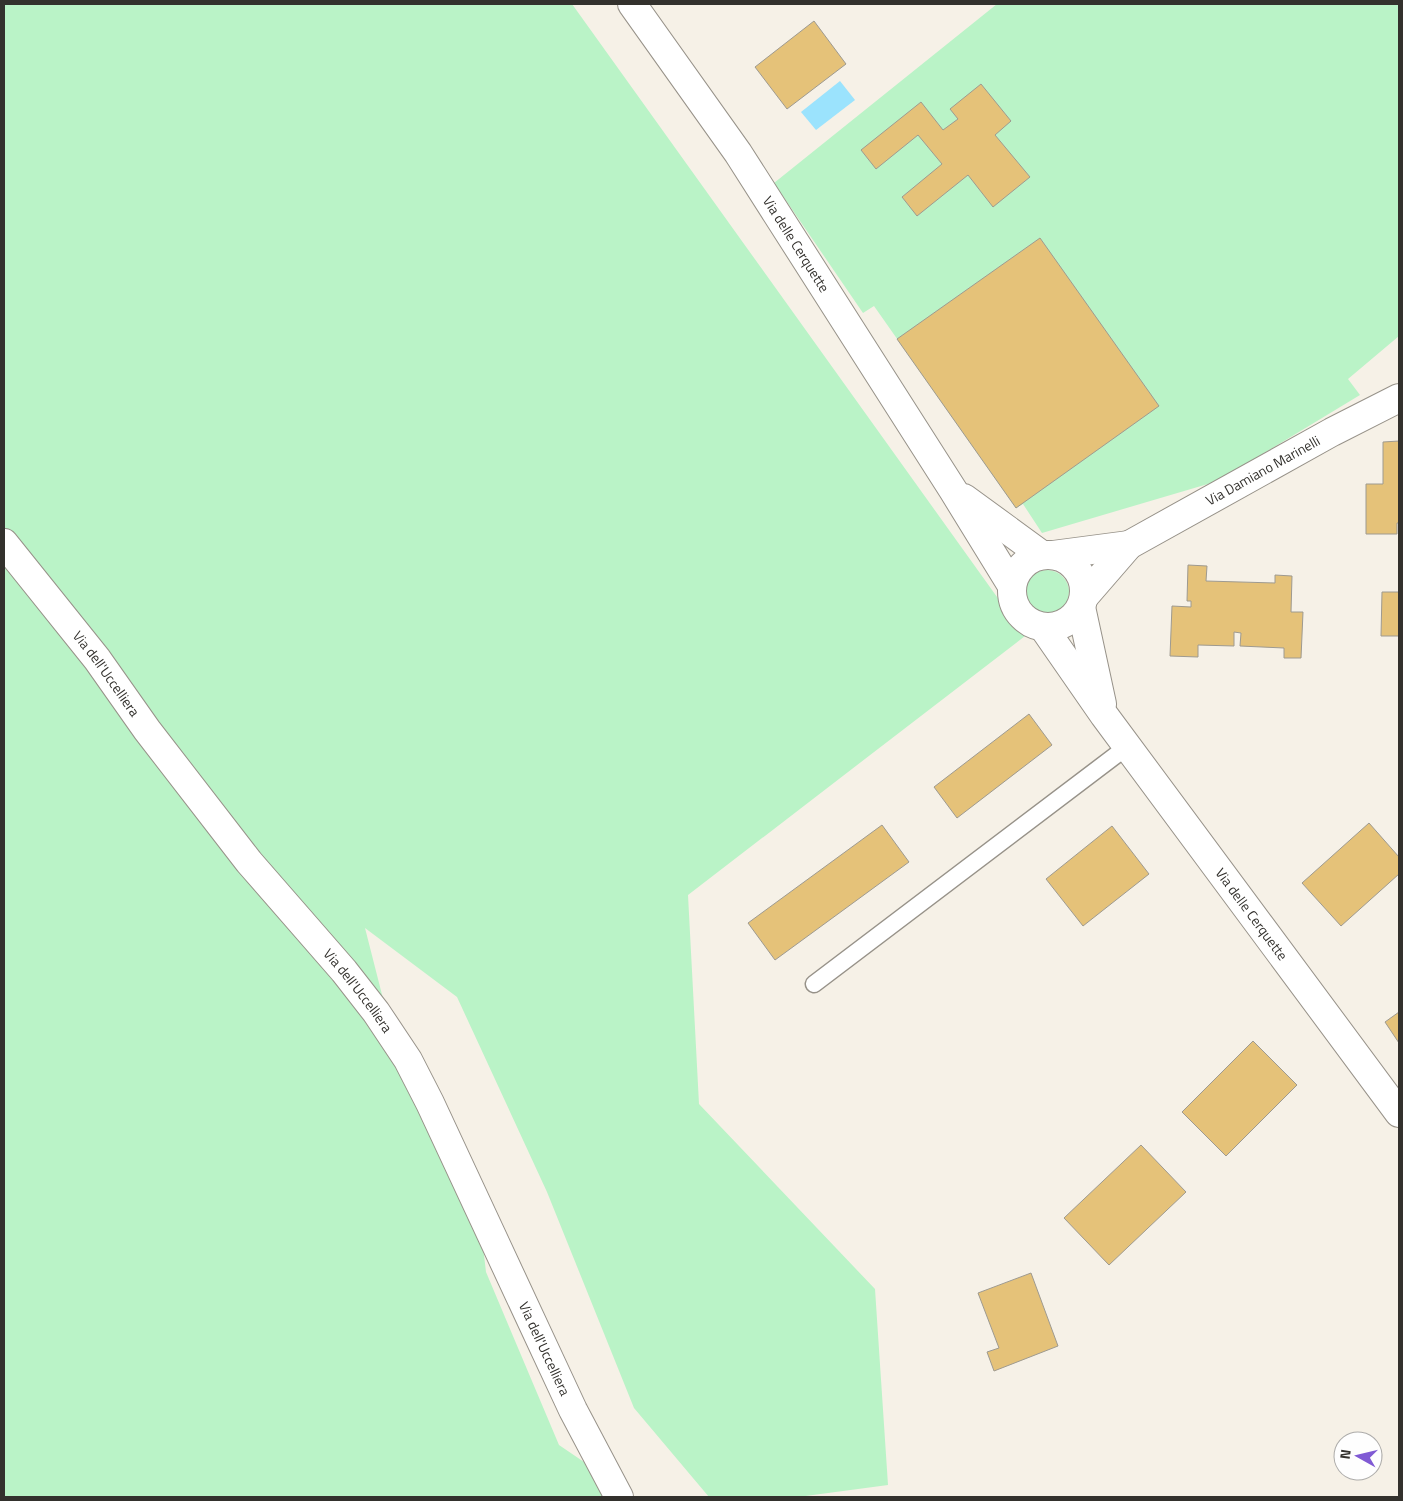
<svg xmlns="http://www.w3.org/2000/svg" width="1403" height="1501" viewBox="0 0 1403 1501" font-family="'Titillium Web',sans-serif">
<style>
.green{fill:#baf3c7}
.water{fill:#9be3fd}
.building{fill:#e5c279;stroke:#9e9a90}
.lines{fill:none;stroke-linecap:round;stroke-linejoin:round}
.lane-casing{stroke:#979289;stroke-width:19}
.street-casing{stroke:#979289;stroke-width:30}
.secondary-casing{stroke:#979289;stroke-width:30}
.lane{stroke:#fff;stroke-width:16}
.street{stroke:#fff;stroke-width:28}
.secondary{stroke:#fff;stroke-width:28}
.labels{text-anchor:middle;stroke-width:4.5;stroke-linejoin:round;paint-order:stroke}
.street-label{font-size:14px;fill:#33312d;stroke:#fefefe}
</style>
<rect width="100%" height="100%" fill="#f6f1e7"/>
<path class="green" d="M4 4H572L1025 636 688 895 699 1104 875 1289 888 1485 798 1497H709L634 1408 547 1192 457 997 365 928 404 1081 478 1204 486 1272 559 1445 609 1479 612 1497H4Z
M997 4H1399V336L1348 379 1360 395 1218 481 1042 533 1023 504 1016 508 874 306 863 313 774 183Z
M1025 592a22 22 0 1 1 44 0a22 22 0 1 1-44 0Z"/>
<path class="water" d="M840 81 855 100 816 130 801 112Z"/>
<path class="building" d="M814 21 846 64 787 109 755 67Z
M981 84 1011 121 995 135 1030 177 993 207 968 175 917 216 902 197 942 164 918 135 876 169 861 150 921 102 943 130 958 119 950 109Z
M1040 238 1159 406 1016 508 897 339Z
M1399 441V523H1397V534H1366V484H1383V442Z
M1188 565 1207 566 1206 581 1275 583V575L1292 576 1291 612H1303L1301 658H1284V648L1240 646 1241 633 1234 632V646L1198 645V657L1170 656 1172 606 1191 607V601H1187Z
M1382 592H1399V636H1381Z
M1029 714 1052 745 957 818 934 787Z
M1369 823 1399 857V874L1341 926 1302 883Z
M882 825 909 862 775 960 748 923Z
M1112 826 1149 874 1083 926 1046 879Z
M1399 1012V1043L1385 1022Z
M1253 1041 1297 1085 1226 1156 1182 1112Z
M1141 1145 1186 1192 1109 1265 1064 1218Z
M1031 1273 1058 1346 994 1371 987 1352 999 1348 978 1293Z"/>
<g class="lines">
<g class="lane-casing">
<path id="lane" d="M814 984 1128 746"/>
</g>
<g class="street-casing">
<g id="street">
<path d="M1053 555 1129 545"/>
<path id="s1" d="M1084 597 1129 545 1332 432 1399 398"/>
</g>
</g>
<g class="secondary-casing">
<g id="secondary">
<path id="s2" d="M632 4 738 153 953 490 1012 586"/>
<path d="M964 498 1042 555"/>
<path id="s3" d="M4 543 97 659 147 730 249 862 344 971 376 1012 408 1060 430 1103 573 1410 619 1497"/>
<circle cx="1048" cy="591" r="36"/>
<path d="M1081 607 1102 704"/>
<path id="s4" d="M1043 627 1104 715 1399 1113"/>
</g>
</g>
<use href="#lane" class="lane"/>
<use href="#street" class="street"/>
<use href="#secondary" class="secondary"/>
</g>
<g class="labels">
<g class="street-label">
<text dy="5" stroke="none"><textPath href="#s2" startOffset="291">Via delle Cerquette</textPath></text>
<text dy="5" stroke="none"><textPath href="#s1" startOffset="222">Via Damiano Marinelli</textPath></text>
<text dy="5" stroke="none"><textPath href="#s3" startOffset="166">Via dell'Uccelliera</textPath></text>
<text dy="5" stroke="none"><textPath href="#s4" startOffset="355">Via delle Cerquette</textPath></text>
<text dy="5" stroke="none"><textPath href="#s3" startOffset="571">Via dell'Uccelliera</textPath></text>
<text dy="5" stroke="none"><textPath href="#s3" startOffset="976">Via dell'Uccelliera</textPath></text>
</g>
</g>
<rect width="1403" height="1501" fill="none" stroke="#33312d" stroke-width="10"/>
<g transform="translate(1358 1456) rotate(278)"><circle r="24" fill="#fefefe" stroke="#adacaa"/>
<path d="M0-4L9 19L0 12L-9 19Z" fill="#805ad4"/>
<text y="-8" font-size="14" font-weight="bold" text-anchor="middle" fill="#33312d">N</text>
</g>
</svg>
